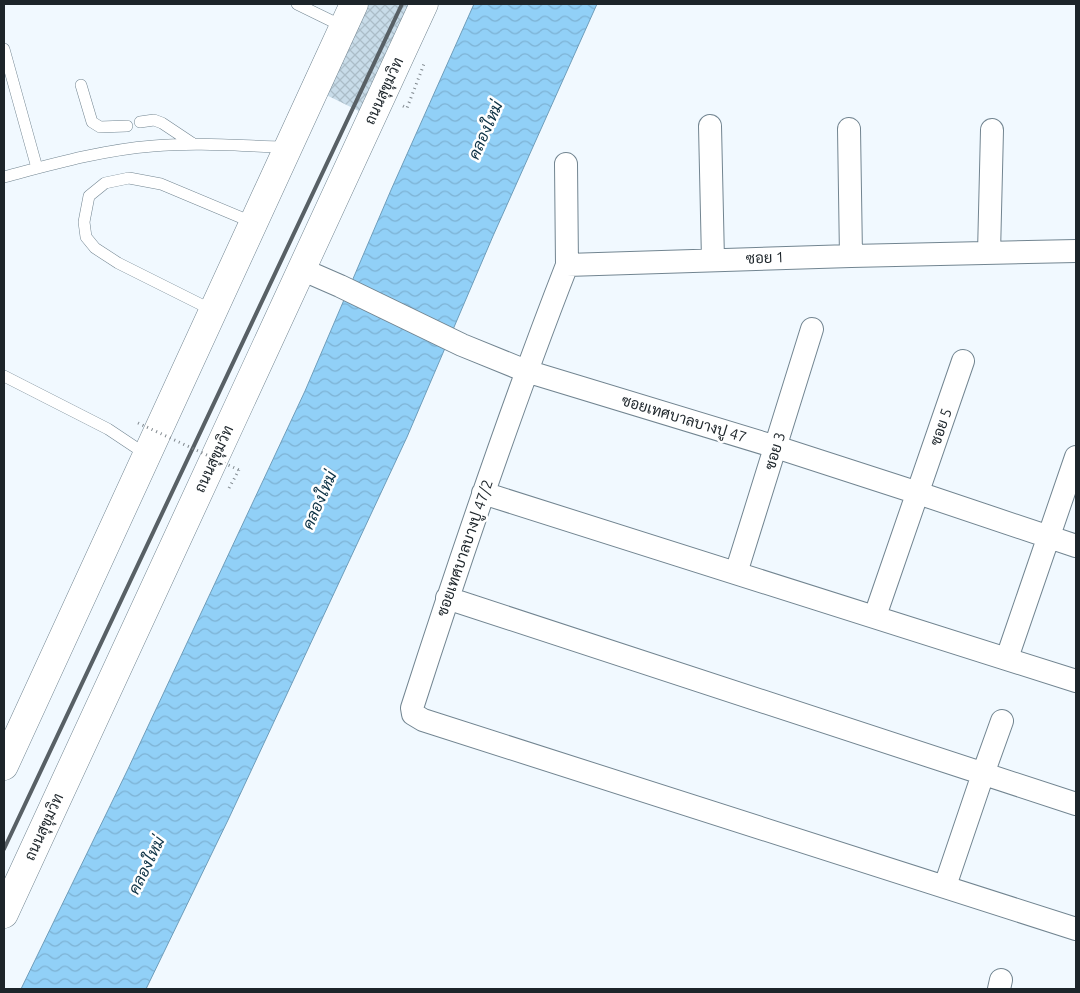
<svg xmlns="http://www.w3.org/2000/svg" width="1080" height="993" viewBox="0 0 1080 993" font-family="Ubuntu,Sarabun,sans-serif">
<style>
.water{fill:url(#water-waves);stroke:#6e9dba}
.building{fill:url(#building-cross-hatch)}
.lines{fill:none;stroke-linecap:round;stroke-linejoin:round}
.service-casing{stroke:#728591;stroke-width:12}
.minor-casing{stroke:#728591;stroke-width:24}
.trunk-casing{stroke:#728591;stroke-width:29}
.path{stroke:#7f878d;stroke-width:3;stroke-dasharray:1 4;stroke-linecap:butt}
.service{stroke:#fff;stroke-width:11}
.minor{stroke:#fff;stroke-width:22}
.trunk{stroke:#fff;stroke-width:28}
.rail{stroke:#586065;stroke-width:4}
.path-bridge{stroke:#7f878d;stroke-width:3;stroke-dasharray:1 4;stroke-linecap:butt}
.labels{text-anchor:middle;stroke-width:5;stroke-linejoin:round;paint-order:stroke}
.street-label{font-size:15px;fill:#1d252a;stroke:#fff}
.water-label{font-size:16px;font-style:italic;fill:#0d3245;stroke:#fff}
</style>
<defs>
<pattern id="water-waves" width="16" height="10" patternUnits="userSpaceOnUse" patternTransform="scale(1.25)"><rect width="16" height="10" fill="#91d0f7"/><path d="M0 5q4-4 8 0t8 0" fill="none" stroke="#7db2d4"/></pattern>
<pattern id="building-cross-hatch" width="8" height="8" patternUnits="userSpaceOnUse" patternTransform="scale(1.25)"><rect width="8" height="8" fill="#c8dce9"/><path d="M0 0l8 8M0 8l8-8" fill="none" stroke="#abbdc8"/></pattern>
</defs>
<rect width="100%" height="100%" fill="#f1f9ff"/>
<path class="water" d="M474 4H597L493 236 407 437 229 818 146 989H21L128 769 305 391 391 190Z"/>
<path class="building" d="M339 4H428L375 119 302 83Z"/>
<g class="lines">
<g class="service-casing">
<path id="service" d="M297 4 344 27
M4 49 37 168
M81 85 92 122 100 127 127 126
M140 122 154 120 162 123 192 143
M4 177C53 164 102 150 153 146 198 142 242 146 287 147
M214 311 118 263 95 248 86 237 84 222 89 196 105 183 129 178 161 184 254 223
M4 376 108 429 147 455"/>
</g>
<g class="minor-casing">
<path id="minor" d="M710 126 713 260
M849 129 851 256
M566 164 567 265
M1076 251 851 256 567 265C510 411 460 559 412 708L413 714 423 720 1076 929
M989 253 992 130
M301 269 340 286 462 345 526 371 776 447 918 493 1076 546
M483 493 1076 681
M736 573 812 329
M447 598 1076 804
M875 616 963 361
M1007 658 1076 457
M945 886 983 774 1002 721
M999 989 1001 980"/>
</g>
<g class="trunk-casing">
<path id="trunk" d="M4 766 354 4
M4 914 424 4"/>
</g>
<path class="path" d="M403 106 407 108 424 64
M229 488 239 470"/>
<use href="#service" class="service"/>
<use href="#minor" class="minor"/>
<use href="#trunk" class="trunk"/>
<path class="rail" d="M4 849 402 4"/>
<path class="path-bridge" d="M138 423 239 470"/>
</g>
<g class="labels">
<g class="street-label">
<text transform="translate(384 91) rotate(-65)" y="5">ถนนสุขุมวิท</text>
<text transform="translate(765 258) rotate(-2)" y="5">ซอย 1</text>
<text transform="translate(684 419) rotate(17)" y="5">ซอยเทศบาลบางปู 47</text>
<text transform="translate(941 427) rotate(-71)" y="5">ซอย 5</text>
<text transform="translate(775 451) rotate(-73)" y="5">ซอย 3</text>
<text transform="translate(214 459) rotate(-65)" y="5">ถนนสุขุมวิท</text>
<text transform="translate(465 548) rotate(-71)" y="5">ซอยเทศบาลบางปู 47/2</text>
<text transform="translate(44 827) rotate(-65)" y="5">ถนนสุขุมวิท</text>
</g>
<g class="water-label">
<text transform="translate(485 130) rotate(-66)" y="6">คลองใหม่</text>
<text transform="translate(319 500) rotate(-66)" y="6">คลองใหม่</text>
<text transform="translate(146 865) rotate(-64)" y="6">คลองใหม่</text>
</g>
</g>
<rect width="1080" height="993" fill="none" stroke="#1d252a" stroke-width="10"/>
</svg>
